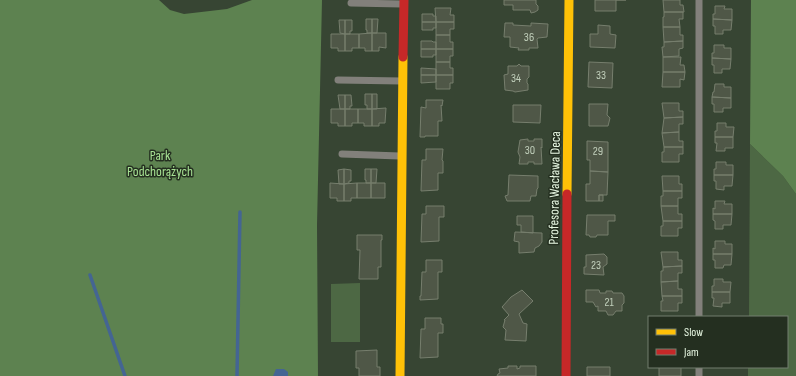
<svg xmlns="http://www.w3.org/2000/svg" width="796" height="376" viewBox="0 0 796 376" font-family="'Sofia Sans Condensed',sans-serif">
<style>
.green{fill:#4d6844}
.forest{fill:#5d8250}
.water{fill:#446593}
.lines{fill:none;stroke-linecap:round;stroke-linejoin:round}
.stream{stroke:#446593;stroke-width:3.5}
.building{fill:#4f5747;stroke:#767e6d}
.lane{stroke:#82807b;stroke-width:7}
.slow{stroke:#ffc107;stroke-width:9}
.jam{stroke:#c62828;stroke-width:9}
.labels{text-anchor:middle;stroke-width:3;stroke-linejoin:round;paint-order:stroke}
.number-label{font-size:12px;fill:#c1cfbb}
.park-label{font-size:14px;fill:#a7e293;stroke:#242f20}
.street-label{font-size:14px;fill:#e7f7e2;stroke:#242f20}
</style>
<rect width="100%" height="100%" fill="#374533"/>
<path class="green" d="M750 144 783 176 796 194V376H748V367H787V317H749Z
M360 283V342H331V284Z"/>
<path class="forest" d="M0 0H159L170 10 184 14 227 9 252 0H322L317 225 318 376H0Z
M751 0H796V194L783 176 750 144Z"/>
<path class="water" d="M276 369H284L288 372V376H273Z"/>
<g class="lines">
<path class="stream" d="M90 275 125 376
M237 376 240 212"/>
</g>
<path class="building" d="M504 0H536V4L538 6V10L535 12 531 13 530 10H513V5H504Z
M595 0H626H616V11H595Z
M663 0H680V5H683L684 12H664Z
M715 6H725L724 9H732V20L713 19V14H715Z
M435 8H451L450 15H454V22H436Z
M664 12H683V19H679L680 27H663V17H664Z
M422 14H433V16H436V22H422Z
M366 19H372V33H367V30H366Z
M372 19H378L377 33H372Z
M713 19 732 20 731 30H723V34H715V26H713Z
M339 20H345V34L340 33Z
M345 20H352V31H350V34H345Z
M422 22H436V28H433V30H422Z
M436 22H454V29H450V35H436Z
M505 23H513V25L531 26V23L548 24 547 37 538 38 537 39 538 48H529V50H518L519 48 510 47V37H504Z
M598 25 610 26V34L616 35 615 48 590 47V34H598Z
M663 27H680V35H683V41L664 42Z
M372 33H386V48L379 47V51H372Z
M372 33V51H365V48H359V34Z
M331 34H345V51H338V48H331Z
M345 34H359V48H352V51H345Z
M436 35H450V42H453V49H436Z
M421 41H432L433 42H436V49H421Z
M683 41V48L679 49V56L663 57 662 47H664V42Z
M714 45H724V48H731V59L712 58V53H714Z
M421 49H436V55H433V57H421Z
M436 49H453V56H450V62H436Z
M663 57H681L680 65H684L685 72H663Z
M712 58 731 59 730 69H722V73H714V65H712Z
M436 62H450V68H453V75H436Z
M589 62 613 63 612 88 588 87Z
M519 64 521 66H529V77L527 79V83L528 84V90L515 92 513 91 505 90 504 75 508 74V66H517Z
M421 68 436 69V75H421Z
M663 72H685L684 80 680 79V87H662Z
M421 75H436V82L421 83Z
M436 75H453V83H450V89H436Z
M715 84H724V87H731V98L712 97 713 92H714Z
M365 94H372V109H367V105H365Z
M372 94H377V109H372Z
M338 95H345V109H340Z
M345 95H351L352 106H350V109H345Z
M712 97 731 98V108H723V112H714V104H712Z
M426 100H443L442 106 441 105 442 121H438V136H425V137H420L421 107 426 108Z
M662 103H679V111H683V117L664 118Z
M589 104H608L607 115 610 118 608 126H589Z
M513 105H541L540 123 513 122Z
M386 108 385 123H379V126H372V109Z
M331 109H345V126H338V123H331Z
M345 109H358V123H352V126H345Z
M358 109H372V126H364V123H358Z
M683 117V124H679V132L662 133 664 118Z
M717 123H726V127H734L733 137H715V131H717Z
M679 132V141H683V147H664L662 133Z
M715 137H733V148H725V151H716L717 143H715Z
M528 139V141H534V139H542V148L541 147 542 164H534V162H528V164H519L520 157 518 152 520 140Z
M587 141 608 142V172L590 171V160H587Z
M664 147H683V154H679V162H662V152H664Z
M426 149H443L442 160 443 161V173H438V190L421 191 422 160H426Z
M716 162H726V165H733V175H714V169H716Z
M344 169 351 170V181H349V183L344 184Z
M344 169V184H339L338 170Z
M365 169H371V183H366V180H365Z
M371 169H377L376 183H371Z
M590 171 608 172 607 195H599V201H586V184H590Z
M509 175 538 176V188L537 189 536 196H531L530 201H507L505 196 508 195Z
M714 175H733L732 186H724V190L716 189V181H714Z
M662 176H679V184H682V191H663Z
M330 183 344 184V201H337V198H330Z
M357 183H371V198H357Z
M357 183V198H351V201H344V184Z
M371 183H385V198H371Z
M663 191H682V198H678V206H661V196H663Z
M599 195H603V201H599Z
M715 201H725L724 204H732V214H713V208L715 209Z
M426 206H444V217H439V241L421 242 422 214H426Z
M661 206H678V214H682V221H663Z
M713 214H732L731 225H723V229H715V221L713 220Z
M587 215H615V221H608V235H597L596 237H590L589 235H586Z
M517 216H533V233L521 232V225H517Z
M663 221H682V228H678V236H661V226H663Z
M515 232 542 233V242L539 246 535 248 534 252 519 253V242L514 241Z
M357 235H382V240H381V267H378V279H359L360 250H357Z
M715 241H725V244H732V254H713V248L715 249Z
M661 252H678V260H682V266L663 267Z
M604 254 607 257V264L603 267 604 275 584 274V267H586V255Z
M713 254H732L731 265H724L723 268H715V260H713Z
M426 260H442V272H438V299L420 300V296H421L422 272H426Z
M682 266V273H678V281L661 282V271H663V267Z
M714 279H723V282H731L730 292H712V286H714Z
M678 281V289H682V296H662L661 282Z
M522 290 533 301 519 314 523 323 527 324 526 341 505 340 506 330 503 327 505 320H504L509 315 502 307 511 297Z
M586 290H599L600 293H606V291H612L613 293H622L624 296V303L622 305V311H616L613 315H608L606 311H598V306L596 307 593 302H586Z
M712 292H730V303H722V307L713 306 714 298H712Z
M662 296H682V303H678V311H661V301H663Z
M425 318H441V324H443V333H438V357L420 358 421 329H425Z
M377 350V367H380V376H359V368H356V351Z
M508 366H517V369L520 368V366H536V376H497L498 374 500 373 499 369 508 368Z
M587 367H610V376H587Z
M659 367H681V376H659Z"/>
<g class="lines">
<path class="lane" d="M351 3 402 4
M338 80 402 81
M342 154 400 156
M699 317V0
M699 376V367"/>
<path class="slow" d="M567 194 569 0
M400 376 403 57"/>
<path class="jam" d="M403 57 404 0
M566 376 567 194"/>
</g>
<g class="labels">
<g class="number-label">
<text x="529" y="41">36</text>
<text x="601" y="79">33</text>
<text x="516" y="82">34</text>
<text x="530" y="154">30</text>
<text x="598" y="155">29</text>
<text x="596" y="269">23</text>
<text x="609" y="306">21</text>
</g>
<g class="park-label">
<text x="160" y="160">Park<tspan x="160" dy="16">Podchorążych</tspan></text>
</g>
<g class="street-label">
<text transform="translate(554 188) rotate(-89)" y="5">Profesora Wacława Deca</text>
</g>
</g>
<rect x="648" y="316" width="140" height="52" fill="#242f20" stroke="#727f6e"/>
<rect x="656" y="329" width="20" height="6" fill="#ffc107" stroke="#727f6e"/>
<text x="684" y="336" font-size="12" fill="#e7f7e2">Slow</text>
<rect x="656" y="349" width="20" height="6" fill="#c62828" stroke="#727f6e"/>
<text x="684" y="356" font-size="12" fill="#e7f7e2">Jam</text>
</svg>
